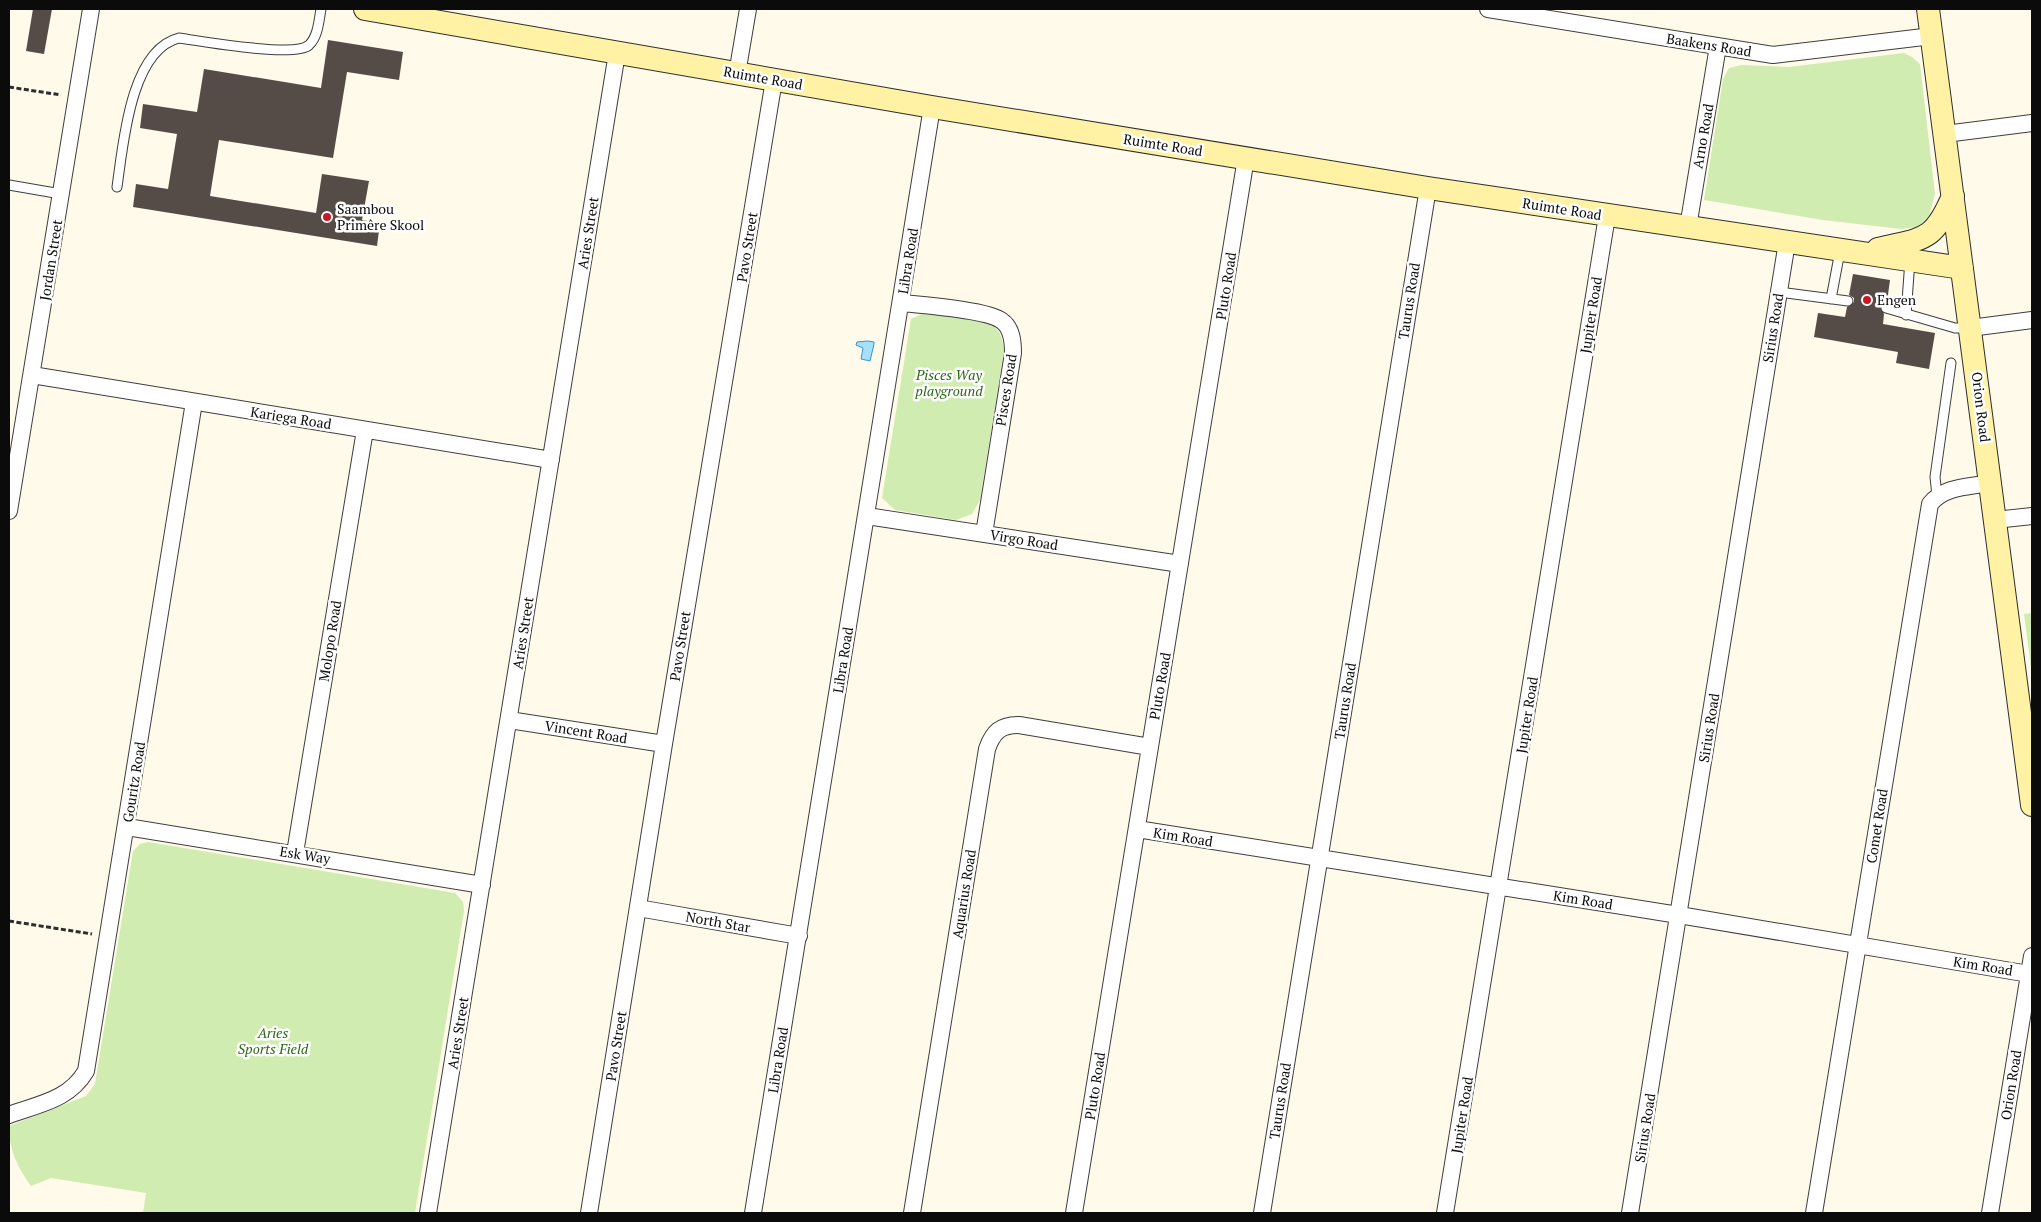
<svg xmlns="http://www.w3.org/2000/svg" width="2041" height="1222" viewBox="0 0 2041 1222" font-family="'PT Serif',serif">
<style>
.green{fill:#d1ecb0}
.water{fill:#a9dffb;stroke:#2a99d8}
.building{fill:#554c47}
.lines{fill:none;stroke-linecap:round;stroke-linejoin:round}
.lane-casing{stroke:#3e3e3e;stroke-width:11}
.street-casing{stroke:#3e3e3e;stroke-width:18}
.secondary-casing{stroke:#2d2d2d;stroke-width:24}
.path{stroke:#2d2d2d;stroke-width:3;stroke-dasharray:5 2.5;stroke-linecap:butt}
.lane{stroke:#fff;stroke-width:9}
.street{stroke:#fff;stroke-width:16}
.secondary{stroke:#fff2a4;stroke-width:22}
.poi-dot{fill:#c61927;stroke:#fff;stroke-width:2}
.labels{text-anchor:middle;stroke-width:5;stroke-linejoin:round;paint-order:stroke}
.street-label{font-size:14px;fill:#0b0b0b;stroke:#fff}
.poi-label{font-size:14px;fill:#0b0b0b;stroke:#fff;text-anchor:start}
.park-label{font-size:14px;font-style:italic;fill:#2b6717;stroke:#fff}
</style>
<rect width="100%" height="100%" fill="#fffae9"/>
<path class="green" d="M1904 53 1912 57 1920 64 1935 194 1929 216 1918 227 1901 229 1823 220 1704 200 1723 79 1729 68 1742 65 1789 67Z
M926 312 990 323C1001 330 1002 338 1004 350L980 500 972 514 956 520 895 510 882 498 911 319Z
M2032 613V675L2024 614Z
M148 842 455 893 463 902 464 911 415 1213H143L146 1193 51 1178 31 1186C17 1167 9 1149 9 1126L86 1096 95 1084 133 851 140 844Z"/>
<path class="water" d="M868 341 874 342V344L870 361 861 359 863 348 856 345 857 342Z"/>
<path class="building" d="M33 9H52L44 54 26 51Z
M328 40 403 52 399 80 347 72 333 158 219 140 210 196 316 213 322 174 369 181 362 220 380 223 377 246 133 207 136 184 168 189 177 134 140 128 143 104 197 112 204 69 321 88Z
M1853 274 1890 280 1887 302 1880 307 1884 314 1883 324 1935 333 1929 369 1896 363 1898 352 1814 337 1818 313 1845 317 1847 307 1854 302V298L1849 295Z"/>
<g class="lines">
<g class="lane-casing">
<path id="lane" d="M9 185 61 194
M117 187C123 146 130 50 179 38 200 41 296 58 309 45 318 37 319 20 321 9
M1779 292 1848 301
M1831 299 1840 251
M1886 308 1955 328H1970
M1906 315 1910 260
M1937 496 1935 477 1951 363"/>
</g>
<g class="street-casing">
<path id="street" d="M1488 9 1773 55 1932 36
M737 74 748 9
M1945 134 2032 123
M1688 227 1718 46
M902 303C922 305 989 310 1002 321 1012 328 1013 342 1013 353L984 534
M1970 328 2032 320
M32 375 551 460
M9 511 91 9
M867 516 1180 564
M1995 520 2032 516
M509 720 664 744
M127 827 482 885
M1137 829 1691 917 2029 974
M295 853 365 430
M638 908 799 936
M9 1115C39 1104 69 1100 86 1071L194 402
M428 1213 617 53
M589 1213 664 744 774 80
M753 1213 932 107
M912 1213 987 749C993 732 1000 725 1019 725L1150 747
M1074 1213 1246 158
M1262 1213 1428 188
M1445 1213 1607 216
M1630 1213 1787 242
M1814 1213 1930 504C1944 486 1969 487 1990 483
M1990 1213 2032 956"/>
</g>
<g class="secondary-casing">
<path id="secondary" d="M365 9 932 107 1428 188 1962 268
M1928 9 2032 805
M1878 249C1923 238 1933 243 1953 196"/>
</g>
<path class="path" d="M9 87 61 95
M9 921 92 934"/>
<use href="#lane" class="lane"/>
<use href="#street" class="street"/>
<use href="#secondary" class="secondary"/>
</g>
<g class="poi-dot">
<circle cx="327" cy="217" r="5"/>
<circle cx="1867" cy="300" r="5"/>
</g>
<g class="labels">
<g class="street-label">
<text transform="translate(1709 45) rotate(9)" y="5">Baakens Road</text>
<text transform="translate(763 78) rotate(10)" y="5">Ruimte Road</text>
<text transform="translate(1703 136) rotate(-80)" y="5">Arno Road</text>
<text transform="translate(1163 145) rotate(9)" y="5">Ruimte Road</text>
<text transform="translate(1562 209) rotate(9)" y="5">Ruimte Road</text>
<text transform="translate(588 233) rotate(-81)" y="5">Aries Street</text>
<text transform="translate(747 247) rotate(-81)" y="5">Pavo Street</text>
<text transform="translate(51 260) rotate(-81)" y="5">Jordan Street</text>
<text transform="translate(908 261) rotate(-81)" y="5">Libra Road</text>
<text transform="translate(1226 286) rotate(-81)" y="5">Pluto Road</text>
<text transform="translate(1409 301) rotate(-81)" y="5">Taurus Road</text>
<text transform="translate(1591 315) rotate(-81)" y="5">Jupiter Road</text>
<text transform="translate(1773 328) rotate(-81)" y="5">Sirius Road</text>
<text transform="translate(1006 390) rotate(-81)" y="5">Pisces Road</text>
<text transform="translate(1981 407) rotate(83)" y="5">Orion Road</text>
<text transform="translate(291 418) rotate(9)" y="5">Kariega Road</text>
<text transform="translate(1024 540) rotate(9)" y="5">Virgo Road</text>
<text transform="translate(523 633) rotate(-81)" y="5">Aries Street</text>
<text transform="translate(330 641) rotate(-81)" y="5">Molopo Road</text>
<text transform="translate(680 646) rotate(-81)" y="5">Pavo Street</text>
<text transform="translate(843 660) rotate(-81)" y="5">Libra Road</text>
<text transform="translate(1160 686) rotate(-80)" y="5">Pluto Road</text>
<text transform="translate(1345 701) rotate(-81)" y="5">Taurus Road</text>
<text transform="translate(1527 715) rotate(-81)" y="5">Jupiter Road</text>
<text transform="translate(1709 728) rotate(-81)" y="5">Sirius Road</text>
<text transform="translate(586 732) rotate(9)" y="5">Vincent Road</text>
<text transform="translate(134 782) rotate(-81)" y="5">Gouritz Road</text>
<text transform="translate(1877 826) rotate(-81)" y="5">Comet Road</text>
<text transform="translate(1183 837) rotate(9)" y="5">Kim Road</text>
<text transform="translate(305 855) rotate(9)" y="5">Esk Way</text>
<text transform="translate(964 894) rotate(-81)" y="5">Aquarius Road</text>
<text transform="translate(1583 900) rotate(9)" y="5">Kim Road</text>
<text transform="translate(718 922) rotate(10)" y="5">North Star</text>
<text transform="translate(1983 966) rotate(9)" y="5">Kim Road</text>
<text transform="translate(458 1033) rotate(-81)" y="5">Aries Street</text>
<text transform="translate(616 1046) rotate(-81)" y="5">Pavo Street</text>
<text transform="translate(778 1060) rotate(-81)" y="5">Libra Road</text>
<text transform="translate(2011 1085) rotate(-81)" y="5">Orion Road</text>
<text transform="translate(1095 1086) rotate(-81)" y="5">Pluto Road</text>
<text transform="translate(1280 1101) rotate(-81)" y="5">Taurus Road</text>
<text transform="translate(1462 1115) rotate(-81)" y="5">Jupiter Road</text>
<text transform="translate(1645 1128) rotate(-81)" y="5">Sirius Road</text>
</g>
<g class="poi-label">
<text x="337" y="214">Saambou<tspan x="337" dy="16">Primêre Skool</tspan></text>
<text x="1877" y="305">Engen</text>
</g>
<g class="park-label">
<text x="949" y="380">Pisces Way<tspan x="949" dy="16">playground</tspan></text>
<text x="273" y="1038">Aries<tspan x="273" dy="16">Sports Field</tspan></text>
</g>
</g>
<rect width="2041" height="1222" fill="none" stroke="#0b0b0b" stroke-width="20"/>
</svg>
